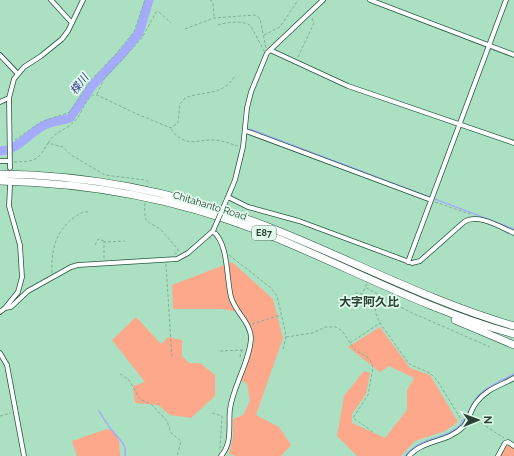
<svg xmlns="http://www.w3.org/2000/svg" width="514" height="456" viewBox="0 0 514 456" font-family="Raleway,'Noto Sans JP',sans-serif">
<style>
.green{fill:#fda88b}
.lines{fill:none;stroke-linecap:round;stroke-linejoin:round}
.stream{stroke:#a3abfa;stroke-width:1.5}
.river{stroke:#a3abfa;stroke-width:9}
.minor-casing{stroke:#24573e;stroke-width:5.5}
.motorway-casing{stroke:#24573e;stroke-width:8}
.path{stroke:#83af96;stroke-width:1;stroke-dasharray:3 2;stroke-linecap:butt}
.minor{stroke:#fff;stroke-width:4}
.motorway{stroke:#fff;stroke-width:7}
.minor-bridge-casing{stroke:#24573e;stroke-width:5.5;stroke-linecap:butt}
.minor-bridge{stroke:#fff;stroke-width:4}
.labels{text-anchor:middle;stroke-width:3.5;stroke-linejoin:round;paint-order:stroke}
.shield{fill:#e0fbeb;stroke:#61796b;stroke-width:1}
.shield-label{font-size:9px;font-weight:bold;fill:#2b4134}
.street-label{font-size:10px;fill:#2b4134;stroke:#e0fbeb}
.water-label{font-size:11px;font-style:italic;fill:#3b3892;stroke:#e0fbeb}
.quarter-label{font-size:12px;font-weight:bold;fill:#2b4134;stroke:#e0fbeb}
</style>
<rect width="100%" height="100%" fill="#abe1c2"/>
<path class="green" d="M232 262 273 299 283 338 256 415 279 427 291 445 281 456H235L229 454 233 437V419L243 415 250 401 247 383 241 381 254 342 252 329 243 313 222 309H173L172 285Z
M136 317 161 344 168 337 182 340V356L189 363H200L215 375V396L191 418 170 415 158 405 135 403 133 386 145 382 112 340Z
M380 327 410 368 430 375 458 422 445 431 415 441 401 456H357L337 436 344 396 364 371 370 373 366 394 352 414V423L385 438 407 410V390L414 378 389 366 380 372 348 347Z
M107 429 114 431 119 441 120 456H77L72 441Z
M505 444H508L514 448V456H499Z"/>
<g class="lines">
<path class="stream" d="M250 129 514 229
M99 411C103 418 108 425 113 432 120 440 127 444 125 456
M405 456C422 436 441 441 458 427 467 419 470 405 478 396 488 385 502 381 514 374"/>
<path class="river" d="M0 151C17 151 29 133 43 126 51 121 61 121 70 118L92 86 123 53 139 33 149 0"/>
<g class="minor-casing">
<path id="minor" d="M51 0 72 23
M370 0 514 55
M270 50 348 86 514 143
M0 55 17 73
M0 102 9 98
M246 131 431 200
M0 161H9
M10 168 9 98 14 79 24 67 41 56 62 39 68 31 83 0
M228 197 248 207 299 221 412 263 420 261 464 222C478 213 500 227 514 233
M227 199 235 180 243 147 247 108 251 92 267 53 323 0
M408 262 506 0
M5 308 18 292 22 277 20 245 9 206 10 186
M0 312 5 308 11 307 28 291 71 267 78 265 177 259 188 253 213 231C229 245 226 277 231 297 235 312 251 323 251 338 250 361 233 386 230 409 228 426 233 442 221 456
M0 353 7 365 24 456
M409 456C424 439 447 443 463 427 469 421 470 411 476 403 486 389 500 386 514 378
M498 456 505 443 508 442 514 446"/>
</g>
<g class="motorway-casing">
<path id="motorway" d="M0 174C94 175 189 195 276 230 356 262 431 302 514 326
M0 181C94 183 187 201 274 237 354 270 430 311 514 334
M455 320 514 345"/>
</g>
<path class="path" d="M210 0 213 2 214 17
M218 25C227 22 244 20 251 26L264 51
M185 29 214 18 255 15 260 19 266 48
M264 35 280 27 298 0
M298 57 314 23 312 18
M97 94 104 79 142 38 156 12H159L171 23
M171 129C186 149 196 139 216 140 224 141 231 144 238 146
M15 140 41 122 70 112 91 80 115 55 134 32 145 0
M48 143C54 132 66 130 75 121 82 114 84 101 93 95H97L137 114 171 128 178 123 180 104 185 98C202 91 223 96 234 77
M14 162C35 161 37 162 48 143L63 147 71 155 105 175 145 180 149 182V184
M435 202 470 214
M145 203C143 229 150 219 163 232 168 238 173 244 178 249V252L174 254
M95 245 98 239 104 241
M229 255 271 288 277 296 285 330 286 337 283 349
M104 258V242L125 241
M166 264 172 359
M52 273C51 251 55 233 72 219 78 215 82 211 89 212
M367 284 365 287 410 312 490 347
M355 293 362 294 365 288
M362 294 375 306 376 314 380 323 407 361 411 365 430 373 437 380 462 421
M252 324 281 315
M286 337 313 333 325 327H336L343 332 354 349 370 359 373 368 368 395 353 418 373 432
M350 343 380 323
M220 351 243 350
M240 357 242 350
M120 374 129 380 140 399 151 404 167 421 171 433 181 441 177 456
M212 413 222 416 220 449
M0 416 11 413
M473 418 504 438"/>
<use href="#minor" class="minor"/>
<use href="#motorway" class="motorway"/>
<g class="minor-bridge-casing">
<path id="minor-bridge" d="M213 231 226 201"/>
</g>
<use href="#minor-bridge" class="minor-bridge"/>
</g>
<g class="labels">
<rect class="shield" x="252" y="226" width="24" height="14" rx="3"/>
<g class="shield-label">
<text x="264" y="236">E87</text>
</g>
<g class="street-label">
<text transform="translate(210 205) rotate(17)" y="4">Chitahanto Road</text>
</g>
<g class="water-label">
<text transform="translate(79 84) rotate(-53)" y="4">楪川</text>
</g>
<g class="quarter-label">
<text x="369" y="306">大字阿久比</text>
</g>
</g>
<g transform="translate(478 420) rotate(89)" stroke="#e0fbeb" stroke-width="3" paint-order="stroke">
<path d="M0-3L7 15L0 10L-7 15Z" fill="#2b4134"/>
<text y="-6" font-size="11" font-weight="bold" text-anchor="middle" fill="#2b4134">N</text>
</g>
</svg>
